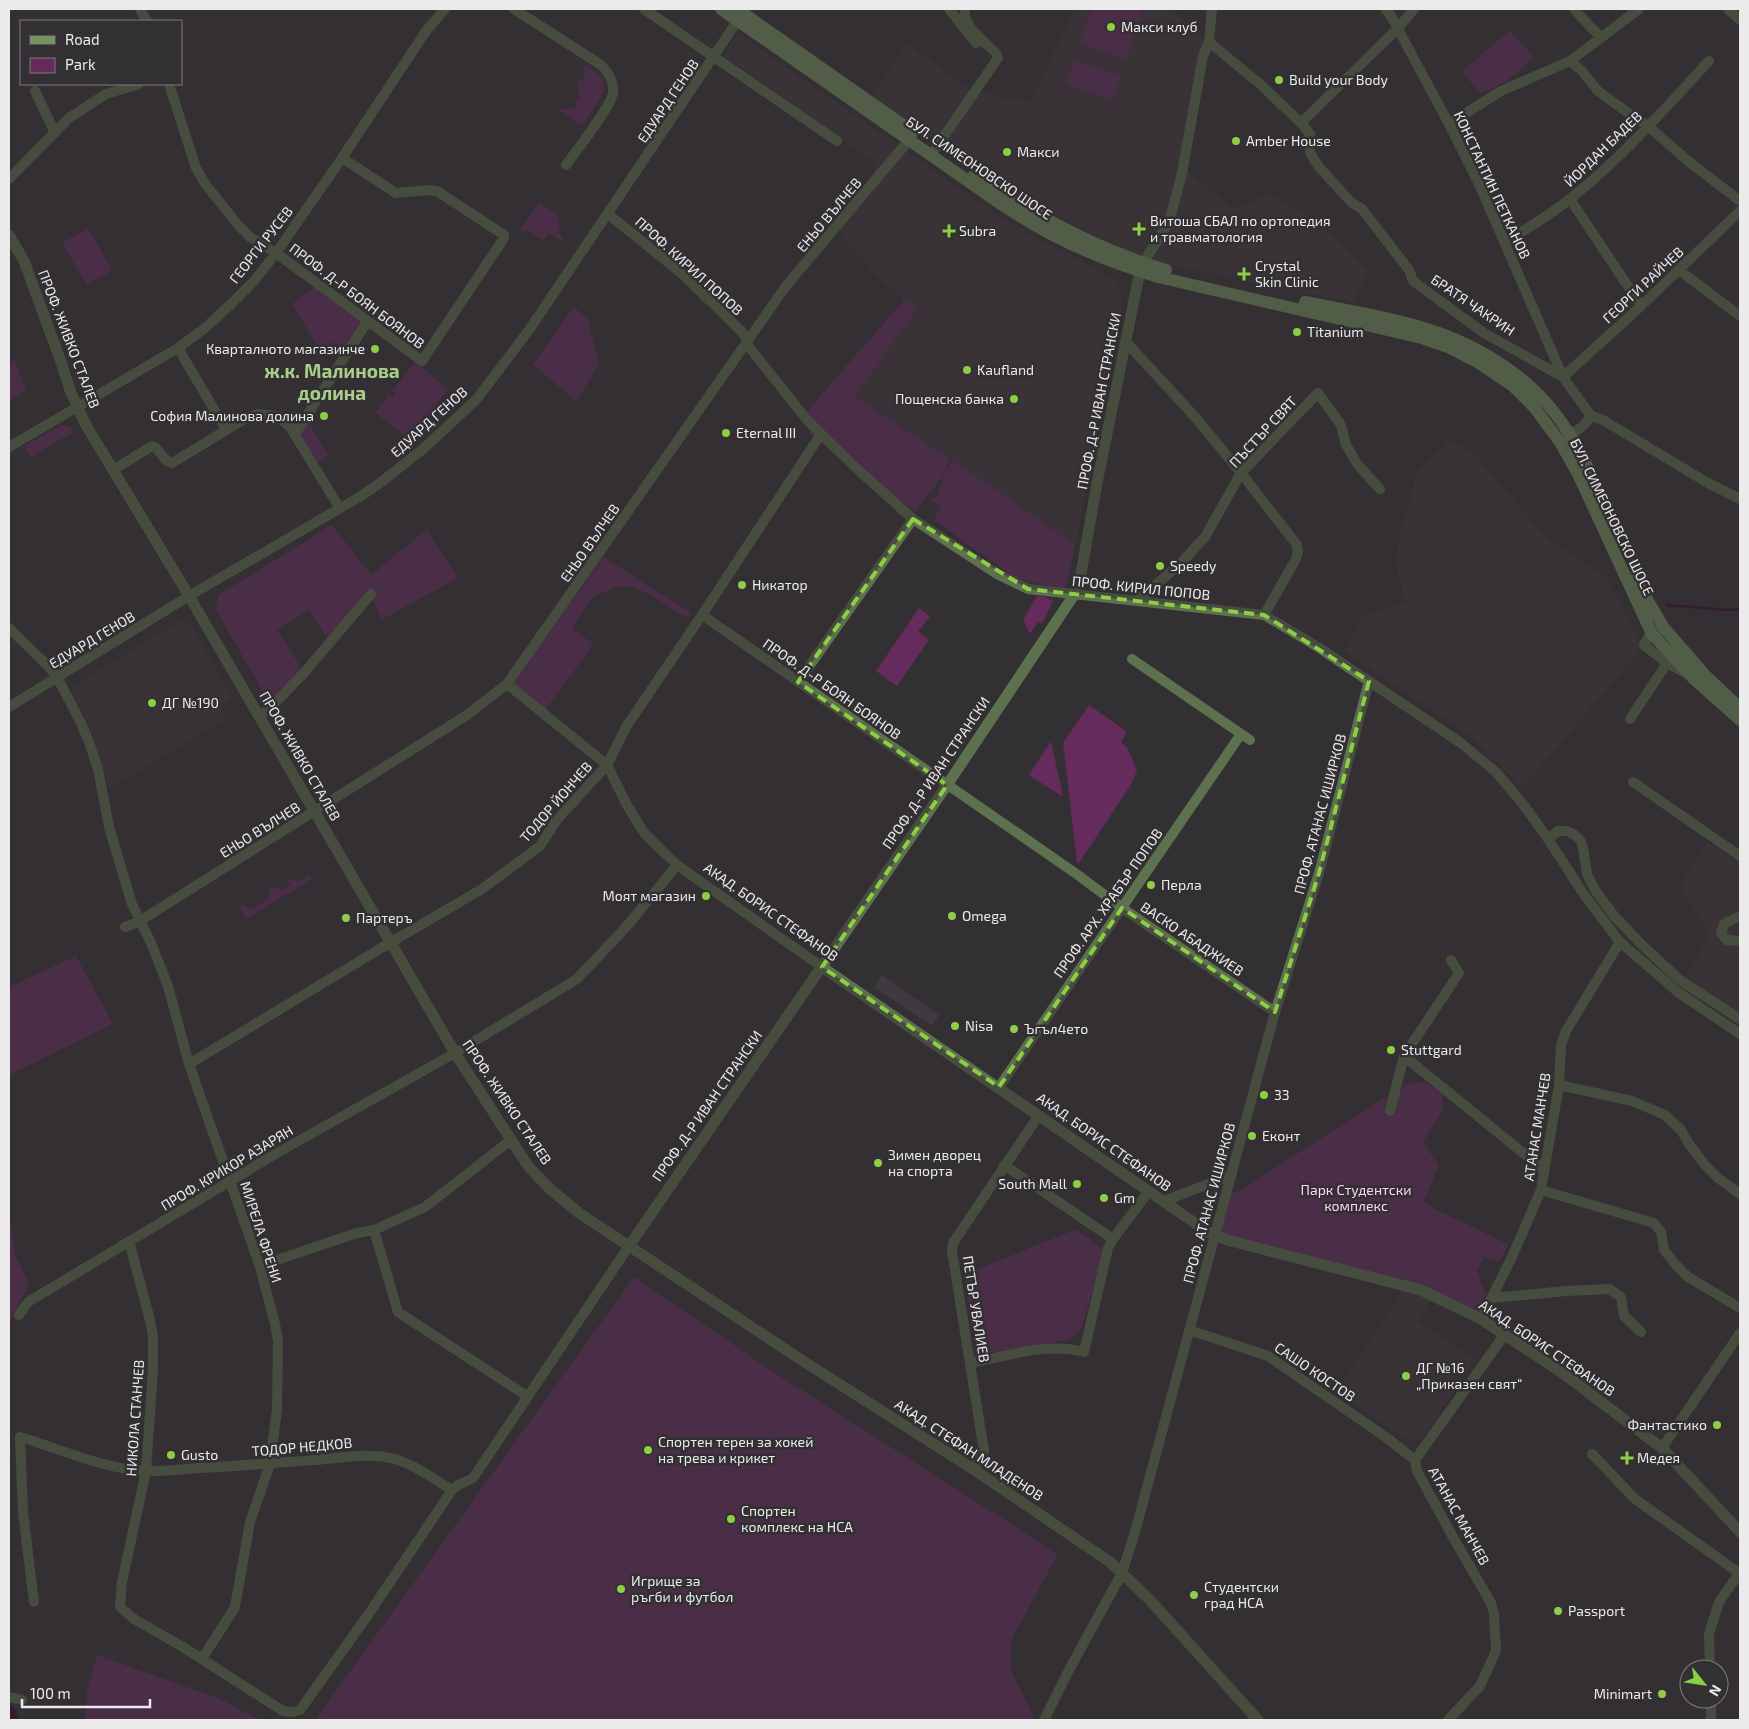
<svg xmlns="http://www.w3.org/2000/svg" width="1749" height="1729" viewBox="0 0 1749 1729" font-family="'Exo 2',sans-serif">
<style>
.built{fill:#40393f}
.green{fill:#662b5d}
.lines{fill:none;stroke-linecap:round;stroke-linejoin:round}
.stream{stroke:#370331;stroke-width:2.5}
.river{stroke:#370331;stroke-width:15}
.minor{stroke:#5e714f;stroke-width:10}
.tertiary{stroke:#5e714f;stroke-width:11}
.secondary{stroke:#77945e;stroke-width:12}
.marked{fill:none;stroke:#8dce44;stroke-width:4;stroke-dasharray:10 6;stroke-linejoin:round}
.poi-dot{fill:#8dce44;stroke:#333033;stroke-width:2}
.labels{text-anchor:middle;stroke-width:5;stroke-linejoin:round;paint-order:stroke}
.poi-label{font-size:14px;fill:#ecebec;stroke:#333033;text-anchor:start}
.street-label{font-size:14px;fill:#ecebec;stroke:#333033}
.park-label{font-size:14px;fill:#fcd4f4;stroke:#333033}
.district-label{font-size:19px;font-weight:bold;fill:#a9ce8a;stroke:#333033}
</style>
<rect width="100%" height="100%" fill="#333033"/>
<path class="built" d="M1075 9H1170L1209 42 1183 168 1234 209 1270 194 1319 223 1368 272 1353 302 1162 263 1114 246 1013 192 975 168 873 96 907 44 974 92 1031 102Z
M738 34 987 208 1032 236 1082 261 1119 283 1122 305 1075 545 953 460 855 395 917 309 882 281 835 229 856 204 878 165 723 55Z
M1451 440 1473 453 1546 538 1605 576 1643 647 1522 788 1468 734 1345 651 1361 618 1405 602 1396 563 1401 529 1418 471Z
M181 621 190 623 232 698 218 707 225 719 109 789 94 737 72 691 73 686Z
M1707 842 1740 863V1027L1680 985 1710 936 1680 886Z
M882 975 939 1015 932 1026 874 987Z
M1405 1288 1433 1297 1417 1322 1476 1360 1422 1439H1408L1336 1392Z"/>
<path class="green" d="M1092 9H1136L1143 12 1126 60 1079 43Z
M1510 30 1534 58 1507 81 1481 94 1462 72Z
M1074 60 1121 76 1112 100 1066 84Z
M585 65C591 69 600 73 603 80 609 92 589 115 582 126L559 110 577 108 576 100H580L577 81 585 80 583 68Z
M539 202 558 215 560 228 557 232 564 237 561 241 549 233 543 240 526 230 524 232 520 230Z
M88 228 112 270 87 285 62 243Z
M314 287 362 323 344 351 330 342 322 354 292 304Z
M905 299 917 309 855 396 949 458 945 473 953 460 1075 545 1066 588 1043 585 1013 577 934 520 941 505 932 502 933 498H936L944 475 915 512 811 436 806 412Z
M573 307 587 317 599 365 576 401 533 365Z
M15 360 26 391 9 401V363Z
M415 362 448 389 409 439 375 412 389 395 393 397 395 394 392 391Z
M308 422 329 455 317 463 300 436 301 431Z
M62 425 70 427 74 432 30 457 24 446Z
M332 525 371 575 427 529 458 578 381 620 371 594 327 638 309 610 277 630 302 669 269 702 216 610 218 595Z
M603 557 692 613 686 618 649 594 632 587 618 586 591 598 572 629 594 644 545 710 513 684Z
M1037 596 1045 597 1053 601 1042 623 1038 622 1030 634 1023 620Z
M919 608 930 616 918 632 929 640 897 686 876 671Z
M1089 705 1127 732 1121 742 1127 747 1137 770 1132 783 1079 863 1077 862 1063 743Z
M1051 741 1063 797 1029 775Z
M309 875 312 879 246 919 239 905 251 909 269 899 270 889 276 886 280 891 290 885 287 879 288 878 291 881 295 880 298 882Z
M76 956 113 1024 9 1075V987Z
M1424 1082 1443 1093V1110L1423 1142 1439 1166 1424 1201 1433 1208 1508 1244 1500 1262 1485 1257 1477 1271 1486 1294 1478 1313 1224 1233 1221 1228 1227 1191 1237 1192 1406 1084Z
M9 1211 15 1255 29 1283 9 1324Z
M1076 1229 1104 1250 1082 1328 1069 1340 980 1354 975 1350 964 1275Z
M634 1277 781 1377 1058 1554 1013 1637 1010 1649 1011 1670 1033 1715 1031 1720H315Z
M97 1655 218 1698 260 1720H85L87 1692Z"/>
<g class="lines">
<path class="stream" d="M1667 605 1728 610 1740 609"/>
<path class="river" d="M9 1713 11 1720"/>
<path class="minor" d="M140 9 147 21
M514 9 601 65C609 73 614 81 613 93 611 107 576 151 566 165
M644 9 837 141
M949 9 976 43
M1385 9 1391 16 1449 124 1479 184 1563 377 1591 416 1603 420 1708 483 1740 499
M1574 9 1601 38
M1728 9 1740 20
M1209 42 1260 84 1301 123 1310 134V153L1319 167 1351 202 1362 209 1409 270 1413 281 1484 333 1563 377
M1570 61 1582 71 1598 91 1631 115 1648 126 1688 161 1740 201
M169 84 196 168 206 185 238 225 250 237 276 253 422 361 504 238V235L437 191 428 190 396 193 342 158
M35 91 55 133
M1301 123 1397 29 1414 9
M1449 124 1501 91 1570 61 1639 9
M931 155 998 58 996 53C985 42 962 26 965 9
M9 179 69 118 106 94 139 84
M1570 199 1641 306
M608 214 680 272 740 330 748 340
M1504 242C1527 229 1550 215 1571 198 1622 158 1665 108 1709 61
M1143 263 1165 229 1171 215 1182 173 1203 56 1209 42 1212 9
M1679 270 1740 316
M1126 342 1196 418 1241 473 1297 545 1298 552 1296 559 1264 615
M746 343 807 420 856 468 913 519 997 574 1028 589 1264 615 1318 647 1461 743 1496 772 1523 804 1548 839 1585 896 1620 942 1679 993 1740 1034
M178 348 226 430
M1563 377 1641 306 1740 211
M295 434 367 322
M1564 440 1584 425 1591 416
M9 447 178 348 205 328 231 304 254 281 276 253 342 158 426 31 445 9
M113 470 152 446C161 448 162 462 172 463L248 417 258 414 268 415 278 417 290 427 339 507
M1137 601 1181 563 1205 537 1241 473 1318 393 1341 425 1346 445 1358 465 1380 489
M702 615 1078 875 1122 908 1275 1012
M9 628 49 667 57 677 81 723 89 742 98 769 109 827 132 904 151 943 168 986 189 1064 260 1267 275 1324 278 1341 277 1409 270 1464 250 1522 235 1607 202 1659
M1658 631 1648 638 1644 645 1667 663 1685 673
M1132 659 1250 740
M798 682 913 519
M507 684 607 765 627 805 644 833 677 865 822 967
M9 707 189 596 361 496 380 483 423 449 476 400 529 330 738 20
M259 716 268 710 304 673 371 594
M1630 719 1667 663
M1633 782 1740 856
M1548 839 1558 831H1567L1575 835 1581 841 1583 848 1587 874 1595 890 1615 917 1643 946 1681 981 1740 1019
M1740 916 1724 924 1721 933 1727 940 1740 941
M125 927 140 921 467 715 507 684 786 286 909 140
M1404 1056 1544 1170
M189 1064 383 947 482 889 540 846 556 821 607 765 626 727 702 615 821 434
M1559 1085 1632 1101 1665 1115 1681 1130 1689 1144 1705 1165 1718 1178 1740 1194
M999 1087 1241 734
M1390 1111 1404 1056 1459 973 1451 960
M1004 1165 1113 1239
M1541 1190 1654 1223 1661 1232 1664 1250 1676 1265 1688 1277 1740 1308
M1164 1201 1232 1175
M374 1230 398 1312 527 1396
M129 1241 150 1320 153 1337V1369L146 1471 122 1582 120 1607 134 1619 183 1647 283 1711 293 1712 300 1710 368 1615 452 1490 458 1485 473 1478 629 1246
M260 1267 274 1261 357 1233 374 1230 425 1207 511 1140
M1493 1298 1566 1291 1609 1289 1621 1297 1624 1316 1641 1332
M19 1315 28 1302 277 1153 455 1053 577 979 627 926 677 865
M1481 1319 1511 1259 1541 1190 1559 1085 1561 1045 1566 1031 1620 942
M1189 1330 1268 1356 1387 1438 1415 1460
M971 1363C1006 1356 1048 1342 1084 1352L1108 1248 1113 1239 1149 1191
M1662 1448 1740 1333
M1592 1454 1635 1499 1739 1573
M973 1469 984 1451 952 1251 953 1243 1039 1115
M34 1602 23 1512 20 1437C61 1449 101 1468 144 1471 162 1472 180 1469 198 1468 237 1466 276 1463 316 1460 341 1458 369 1452 395 1459 415 1465 434 1479 452 1490
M1710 1669 1709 1634 1719 1602 1740 1572
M9 1697 22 1700
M1711 1699V1720
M1044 1720 1070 1668 1122 1573 1135 1532 1275 1012 1319 873 1369 681
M1448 1720 1480 1686 1496 1651 1494 1614 1491 1603 1454 1539 1417 1471 1415 1460 1505 1334"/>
<path class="tertiary" d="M9 235 24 261 60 359 71 393 86 425 189 596 455 1053 528 1166 550 1189 579 1213 803 1361 973 1469 1110 1562 1149 1599 1258 1720
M822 967 1208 1232 1227 1240 1421 1290 1481 1319 1564 1374 1662 1448 1740 1532
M629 1246 947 785 1074 595 1080 579 1098 478 1140 271 1143 263"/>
<path class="secondary" d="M721 9 978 188C996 201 1014 213 1033 224 1072 247 1116 264 1158 277L1422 338 1448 347 1479 363 1513 386 1534 407 1560 442 1578 474 1652 634 1693 678 1740 720
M737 9 913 132
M974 175C1034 215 1097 250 1166 270
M1305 302C1345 310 1385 316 1424 328 1464 340 1505 362 1535 391 1552 407 1569 432 1580 452 1592 473 1599 499 1609 522
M1635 579 1664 628 1705 675 1740 708"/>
</g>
<path d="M0 0H1749V1729H0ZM913 519 1028 589 1264 615 1369 681 1319 873 1275 1012 1122 908 999 1087 822 967 947 785 798 682Z" fill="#333033" fill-opacity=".55" fill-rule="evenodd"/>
<path class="marked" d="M913 519 1028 589 1264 615 1369 681 1319 873 1275 1012 1122 908 999 1087 822 967 947 785 798 682Z"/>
<g class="poi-dot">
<circle cx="1111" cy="27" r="5"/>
<circle cx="1279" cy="80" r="5"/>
<circle cx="1236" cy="141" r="5"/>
<circle cx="1007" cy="152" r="5"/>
<path d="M1136.5 221.5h5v5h5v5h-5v5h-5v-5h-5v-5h5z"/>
<path d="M946.5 223.5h5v5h5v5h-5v5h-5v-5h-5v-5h5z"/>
<path d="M1241.5 266.5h5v5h5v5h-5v5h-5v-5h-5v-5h5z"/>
<circle cx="1297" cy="332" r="5"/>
<circle cx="375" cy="349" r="5"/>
<circle cx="967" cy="370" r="5"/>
<circle cx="1014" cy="399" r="5"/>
<circle cx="324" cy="416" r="5"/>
<circle cx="726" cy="433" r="5"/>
<circle cx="1160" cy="566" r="5"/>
<circle cx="742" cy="585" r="5"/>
<circle cx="152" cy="703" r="5"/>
<circle cx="1151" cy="885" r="5"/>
<circle cx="706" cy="896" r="5"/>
<circle cx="952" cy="916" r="5"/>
<circle cx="346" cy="918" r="5"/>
<circle cx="955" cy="1026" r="5"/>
<circle cx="1014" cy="1029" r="5"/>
<circle cx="1391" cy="1050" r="5"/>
<circle cx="1264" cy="1095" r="5"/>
<circle cx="1252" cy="1136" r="5"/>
<circle cx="878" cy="1163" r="5"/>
<circle cx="1077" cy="1184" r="5"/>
<circle cx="1104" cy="1198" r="5"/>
<circle cx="1406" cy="1376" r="5"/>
<circle cx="1717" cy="1425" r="5"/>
<circle cx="648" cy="1450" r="5"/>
<circle cx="171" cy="1455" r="5"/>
<path d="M1624.5 1450.5h5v5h5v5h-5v5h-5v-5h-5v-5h5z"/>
<circle cx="731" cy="1519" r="5"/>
<circle cx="621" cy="1589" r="5"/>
<circle cx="1194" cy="1595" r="5"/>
<circle cx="1558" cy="1611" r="5"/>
<circle cx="1662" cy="1694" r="5"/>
</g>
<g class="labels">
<g class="poi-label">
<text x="1121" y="32">Макси клуб</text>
<text x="1289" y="85">Build your Body</text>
<text x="1246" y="146">Amber House</text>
<text x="1017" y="157">Макси</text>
<text x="1150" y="226">Витоша СБАЛ по ортопедия<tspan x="1150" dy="16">и травматология</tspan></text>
<text x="959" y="236">Subra</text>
<text x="1255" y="271">Crystal<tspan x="1255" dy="16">Skin Clinic</tspan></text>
<text x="1307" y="337">Titanium</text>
<text x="365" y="354" text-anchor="end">Кварталното магазинче</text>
<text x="977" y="375">Kaufland</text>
<text x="1004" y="404" text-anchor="end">Пощенска банка</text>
<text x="314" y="421" text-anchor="end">София Малинова долина</text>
<text x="736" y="438">Eternal III</text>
<text x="1170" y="571">Speedy</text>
<text x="752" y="590">Никатор</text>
<text x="162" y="708">ДГ №190</text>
<text x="1161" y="890">Перла</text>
<text x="696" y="901" text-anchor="end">Моят магазин</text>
<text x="962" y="921">Omega</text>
<text x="356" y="923">Партеръ</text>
<text x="965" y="1031">Nisa</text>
<text x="1024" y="1034">Ъгъл4ето</text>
<text x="1401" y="1055">Stuttgard</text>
<text x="1274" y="1100">33</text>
<text x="1262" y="1141">Еконт</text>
<text x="888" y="1160">Зимен дворец<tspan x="888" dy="16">на спорта</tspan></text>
<text x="1067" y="1189" text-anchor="end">South Mall</text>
<text x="1114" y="1203">Gm</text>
<text x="1416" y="1373">ДГ №16<tspan x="1416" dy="16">„Приказен свят“</tspan></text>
<text x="1707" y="1430" text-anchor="end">Фантастико</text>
<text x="658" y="1447">Спортен терен за хокей<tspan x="658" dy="16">на трева и крикет</tspan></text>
<text x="181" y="1460">Gusto</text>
<text x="1637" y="1463">Медея</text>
<text x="741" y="1516">Спортен<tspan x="741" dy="16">комплекс на НСА</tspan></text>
<text x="631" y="1586">Игрище за<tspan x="631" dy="16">ръгби и футбол</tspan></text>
<text x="1204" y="1592">Студентски<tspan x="1204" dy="16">град НСА</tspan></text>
<text x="1568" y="1616">Passport</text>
<text x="1652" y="1699" text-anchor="end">Minimart</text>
</g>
<g class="street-label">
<text transform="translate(668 101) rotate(-56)" y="5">ЕДУАРД ГЕНОВ</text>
<text transform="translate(1603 149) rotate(-44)" y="5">ЙОРДАН БАДЕВ</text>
<text transform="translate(979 168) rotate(34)" y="5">БУЛ. СИМЕОНОВСКО ШОСЕ</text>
<text transform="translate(1492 185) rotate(65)" y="5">КОНСТАНТИН ПЕТКАНОВ</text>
<text transform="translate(829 215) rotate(-50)" y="5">ЕНЬО ВЪЛЧЕВ</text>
<text transform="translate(261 245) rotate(-52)" y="5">ГЕОРГИ РУСЕВ</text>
<text transform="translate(689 266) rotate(42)" y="5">ПРОФ. КИРИЛ ПОПОВ</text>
<text transform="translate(1643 285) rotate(-43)" y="5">ГЕОРГИ РАЙЧЕВ</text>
<text transform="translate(357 296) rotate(37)" y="5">ПРОФ. Д-Р БОЯН БОЯНОВ</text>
<text transform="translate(1473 305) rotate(34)" y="5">БРАТЯ ЧАКРИН</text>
<text transform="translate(69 339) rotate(69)" y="5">ПРОФ. ЖИВКО СТАЛЕВ</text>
<text transform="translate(1099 401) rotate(-79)" y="5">ПРОФ. Д-Р ИВАН СТРАНСКИ</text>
<text transform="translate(429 422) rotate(-42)" y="5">ЕДУАРД ГЕНОВ</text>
<text transform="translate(1263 432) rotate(-47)" y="5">ПЪСТЪР СВЯТ</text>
<text transform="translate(1612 517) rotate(64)" y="5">БУЛ. СИМЕОНОВСКО ШОСЕ</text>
<text transform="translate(590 543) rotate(-55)" y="5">ЕНЬО ВЪЛЧЕВ</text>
<text transform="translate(1141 588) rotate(6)" y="5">ПРОФ. КИРИЛ ПОПОВ</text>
<text transform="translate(92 640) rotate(-31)" y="5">ЕДУАРД ГЕНОВ</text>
<text transform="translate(832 689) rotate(35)" y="5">ПРОФ. Д-Р БОЯН БОЯНОВ</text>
<text transform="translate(300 756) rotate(60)" y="5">ПРОФ. ЖИВКО СТАЛЕВ</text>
<text transform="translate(936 773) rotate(-56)" y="5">ПРОФ. Д-Р ИВАН СТРАНСКИ</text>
<text transform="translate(556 802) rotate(-49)" y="5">ТОДОР ЙОНЧЕВ</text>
<text transform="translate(1320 814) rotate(-75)" y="5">ПРОФ. АТАНАС ИШИРКОВ</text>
<text transform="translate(260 830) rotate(-32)" y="5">ЕНЬО ВЪЛЧЕВ</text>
<text transform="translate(1108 903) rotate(-55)" y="5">ПРОФ. АРХ. ХРАБЪР ПОПОВ</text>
<text transform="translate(771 912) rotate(35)" y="5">АКАД. БОРИС СТЕФАНОВ</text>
<text transform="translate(1192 939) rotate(34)" y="5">ВАСКО АБАДЖИЕВ</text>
<text transform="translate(507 1102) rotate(56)" y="5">ПРОФ. ЖИВКО СТАЛЕВ</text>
<text transform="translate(707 1106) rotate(-55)" y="5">ПРОФ. Д-Р ИВАН СТРАНСКИ</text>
<text transform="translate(1537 1127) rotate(-81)" y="5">АТАНАС МАНЧЕВ</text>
<text transform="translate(1104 1142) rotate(35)" y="5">АКАД. БОРИС СТЕФАНОВ</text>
<text transform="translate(227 1168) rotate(-31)" y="5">ПРОФ. КРИКОР АЗАРЯН</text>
<text transform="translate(1209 1203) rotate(-75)" y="5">ПРОФ. АТАНАС ИШИРКОВ</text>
<text transform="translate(261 1232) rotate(72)" y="5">МИРЕЛА ФРЕНИ</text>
<text transform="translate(976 1309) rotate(81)" y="5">ПЕТЪР УВАЛИЕВ</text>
<text transform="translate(1547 1348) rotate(34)" y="5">АКАД. БОРИС СТЕФАНОВ</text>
<text transform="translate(1315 1372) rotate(34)" y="5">САШО КОСТОВ</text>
<text transform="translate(135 1418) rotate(-86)" y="5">НИКОЛА СТАНЧЕВ</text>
<text transform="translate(302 1447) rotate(-5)" y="5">ТОДОР НЕДКОВ</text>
<text transform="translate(969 1450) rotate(33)" y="5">АКАД. СТЕФАН МЛАДЕНОВ</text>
<text transform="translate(1459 1516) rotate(61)" y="5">АТАНАС МАНЧЕВ</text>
</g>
<g class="park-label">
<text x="1356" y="1195">Парк Студентски<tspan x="1356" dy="16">комплекс</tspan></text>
</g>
<g class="district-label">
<text x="332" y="378">ж.к. Малинова<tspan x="332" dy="22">долина</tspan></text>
</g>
</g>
<rect width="1749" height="1729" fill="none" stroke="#ecebec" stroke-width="20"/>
<rect x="20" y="20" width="162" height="65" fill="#333033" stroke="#7d7b7d"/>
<rect x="30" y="36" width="25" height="8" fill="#77945e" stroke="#7d7b7d"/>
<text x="65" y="45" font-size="15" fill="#ecebec">Road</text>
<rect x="30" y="58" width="25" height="15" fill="#662b5d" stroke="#7d7b7d"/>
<text x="65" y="70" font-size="15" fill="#ecebec">Park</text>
<g transform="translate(1704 1684) rotate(120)"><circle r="24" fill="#333033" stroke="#7d7b7d"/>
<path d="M0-4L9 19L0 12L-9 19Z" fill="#8dce44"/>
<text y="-8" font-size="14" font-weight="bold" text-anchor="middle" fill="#ecebec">N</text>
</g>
<path d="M22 1699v8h128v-8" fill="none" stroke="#ecebec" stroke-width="2.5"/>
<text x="30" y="1699" font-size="15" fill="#ecebec" stroke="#333033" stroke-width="4" paint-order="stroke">100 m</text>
</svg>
